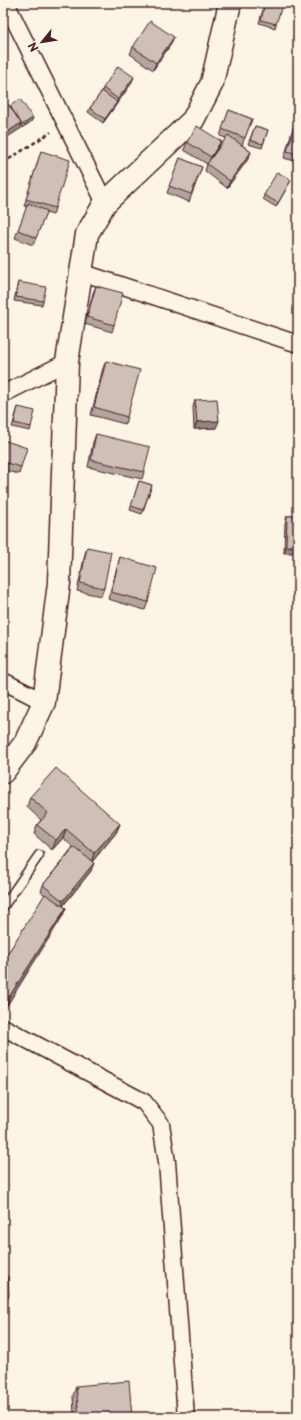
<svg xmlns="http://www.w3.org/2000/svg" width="301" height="1420" viewBox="0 0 301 1420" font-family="'Playpen Sans',sans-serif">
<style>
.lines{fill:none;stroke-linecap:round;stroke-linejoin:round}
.lane-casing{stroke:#4a1f2b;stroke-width:11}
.street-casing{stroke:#4a1f2b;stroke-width:19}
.secondary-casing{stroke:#4a1f2b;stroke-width:25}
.path{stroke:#4a1f2b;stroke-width:2.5;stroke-dasharray:4 3;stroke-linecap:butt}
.lane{stroke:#fcf5e5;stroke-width:8}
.street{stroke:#fcf5e5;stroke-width:16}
.secondary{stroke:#fcf5e5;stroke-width:22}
.wall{fill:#b2a59d;stroke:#4a1f2b}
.shaded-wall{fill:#918680;stroke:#4a1f2b}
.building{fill:#cfc0b7;stroke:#4a1f2b}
</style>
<rect width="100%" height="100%" fill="#fcf5e5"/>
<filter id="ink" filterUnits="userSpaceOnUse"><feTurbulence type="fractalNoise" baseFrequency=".025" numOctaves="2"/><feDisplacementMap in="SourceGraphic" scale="8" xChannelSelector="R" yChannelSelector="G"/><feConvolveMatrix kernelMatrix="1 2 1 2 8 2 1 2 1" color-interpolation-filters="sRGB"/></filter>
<g filter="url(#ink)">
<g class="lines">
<g class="lane-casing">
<path id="lane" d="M3 907 39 855"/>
</g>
<g class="street-casing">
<path id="street" d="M6 3 105 203
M81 272 298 344
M3 394 67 362
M3 681 44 702
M3 1027 144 1102 161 1124 167 1162 186 1417"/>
</g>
<g class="secondary-casing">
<path id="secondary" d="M3 772 25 743 44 702 59 583 67 362 87 234 105 203 193 120 212 83 230 3"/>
</g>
<path class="path" d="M3 163 51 132"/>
<use href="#lane" class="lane"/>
<use href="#street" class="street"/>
<use href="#secondary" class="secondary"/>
</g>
<path class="wall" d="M265 3 276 24 275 28 259 23Z
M171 44 153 70 130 54 133 47Z
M131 84 103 123 88 112 90 108 102 91 103 88Z
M229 110 252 119 242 145 241 144 251 152 248 159 227 188 205 171 207 164 184 150 187 142 221 141 218 148 216 153 226 138 220 136Z
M298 114V162L284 158 295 121Z
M255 126 268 130 262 148 248 144Z
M41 151 55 208 53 215 46 213 33 245 15 238 27 207 24 206Z
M180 158 202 167 189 202 167 193Z
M291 180 289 184 276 207 263 199 264 195Z
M18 282 43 301 42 305 14 301 17 286Z
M96 286 114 325 112 332 85 324 93 293Z
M106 361 127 417 125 424 91 415 103 368Z
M195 400 216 428 194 429 193 407Z
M18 407 31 427 30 431 12 427Z
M96 434 144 472 142 479 88 467 93 442Z
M3 440 21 467 19 474 3 470Z
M139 481 152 485 142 514 130 510Z
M287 516H298L284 553 285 523Z
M87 547 104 588 101 596 77 591 85 554Z
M120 557 148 602 145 610 108 599Z
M30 797 120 824 116 833 92 862 91 871 63 906 66 908 62 917 6 1007 3 1005V961L45 895 41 892 43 885 73 847 63 838 52 850 34 834 37 825 41 820 27 807Z
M76 1386 132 1417H56L57 1415H74L73 1396Z"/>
<path class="shaded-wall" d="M174 37 171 44 153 70 156 63Z
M134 77 131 84 103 123 105 119 117 102 118 99Z
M33 118 31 122 3 140V135L21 123Z
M221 141 218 148 208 165 211 157Z
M251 152 248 159 227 188 230 181Z
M219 421 216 428 194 429 197 422Z
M286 546H298V553H284Z
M120 824 116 833 91 863 94 853Z
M66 829 63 838 52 850 56 840Z
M94 863 91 871 61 908 63 901Z
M66 908 62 917 6 1007 9 997Z
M9 1295 6 1303H3V1296Z"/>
<path class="building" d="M265 3H271L282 6 276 24 261 20Z
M150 21 174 37 156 63 133 47Z
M118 66 134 77 118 99 103 88Z
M102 91 117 102 105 119 90 108Z
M20 99 33 118 20 126 21 123 10 106Z
M8 104 21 123 3 135V108Z
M229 110 252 119 245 138 222 129Z
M298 114V154L287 151Z
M197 126 221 141 211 157 187 142Z
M255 126 268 130 263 144 250 140Z
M228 135 251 152 230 181 207 164Z
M41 151 70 160 55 208 26 199Z
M180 158 202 167 191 194 169 186Z
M277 172 291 180 278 203 264 195Z
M28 203 47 211 36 238 18 230Z
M18 282 46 287 43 301 16 297Z
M96 286 123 293 114 325 87 317Z
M106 361 140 370 127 417 94 407Z
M217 399 219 421 197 422 195 400Z
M18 407 35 411 31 427 14 423Z
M96 434 150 447 144 472 91 460Z
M3 440 27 448 21 467 3 462Z
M139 481 152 485 143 510 131 506Z
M287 516H298V546H286Z
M87 547 111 552 104 588 80 583Z
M120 557 157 568 148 602 111 592Z
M56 768 120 824 94 853 66 829 56 840 37 825 48 813 30 797Z
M74 847 94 863 63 901 43 885Z
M45 894 66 908 9 997 3 993V961Z
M3 1276H8L9 1295 3 1296Z
M129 1381 132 1417H79L76 1386Z
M57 1415H75V1417H57Z"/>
</g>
<rect width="301" height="1420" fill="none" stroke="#fcf5e5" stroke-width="16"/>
<rect x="8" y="8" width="285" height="1404" fill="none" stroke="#4a1f2b" stroke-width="1.5" filter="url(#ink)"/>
<g transform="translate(42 42) rotate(240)" stroke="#fcf5e5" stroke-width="3" paint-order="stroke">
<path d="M0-3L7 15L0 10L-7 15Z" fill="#4a1f2b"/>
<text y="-6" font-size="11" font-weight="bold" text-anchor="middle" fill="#4a1f2b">N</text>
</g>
</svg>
